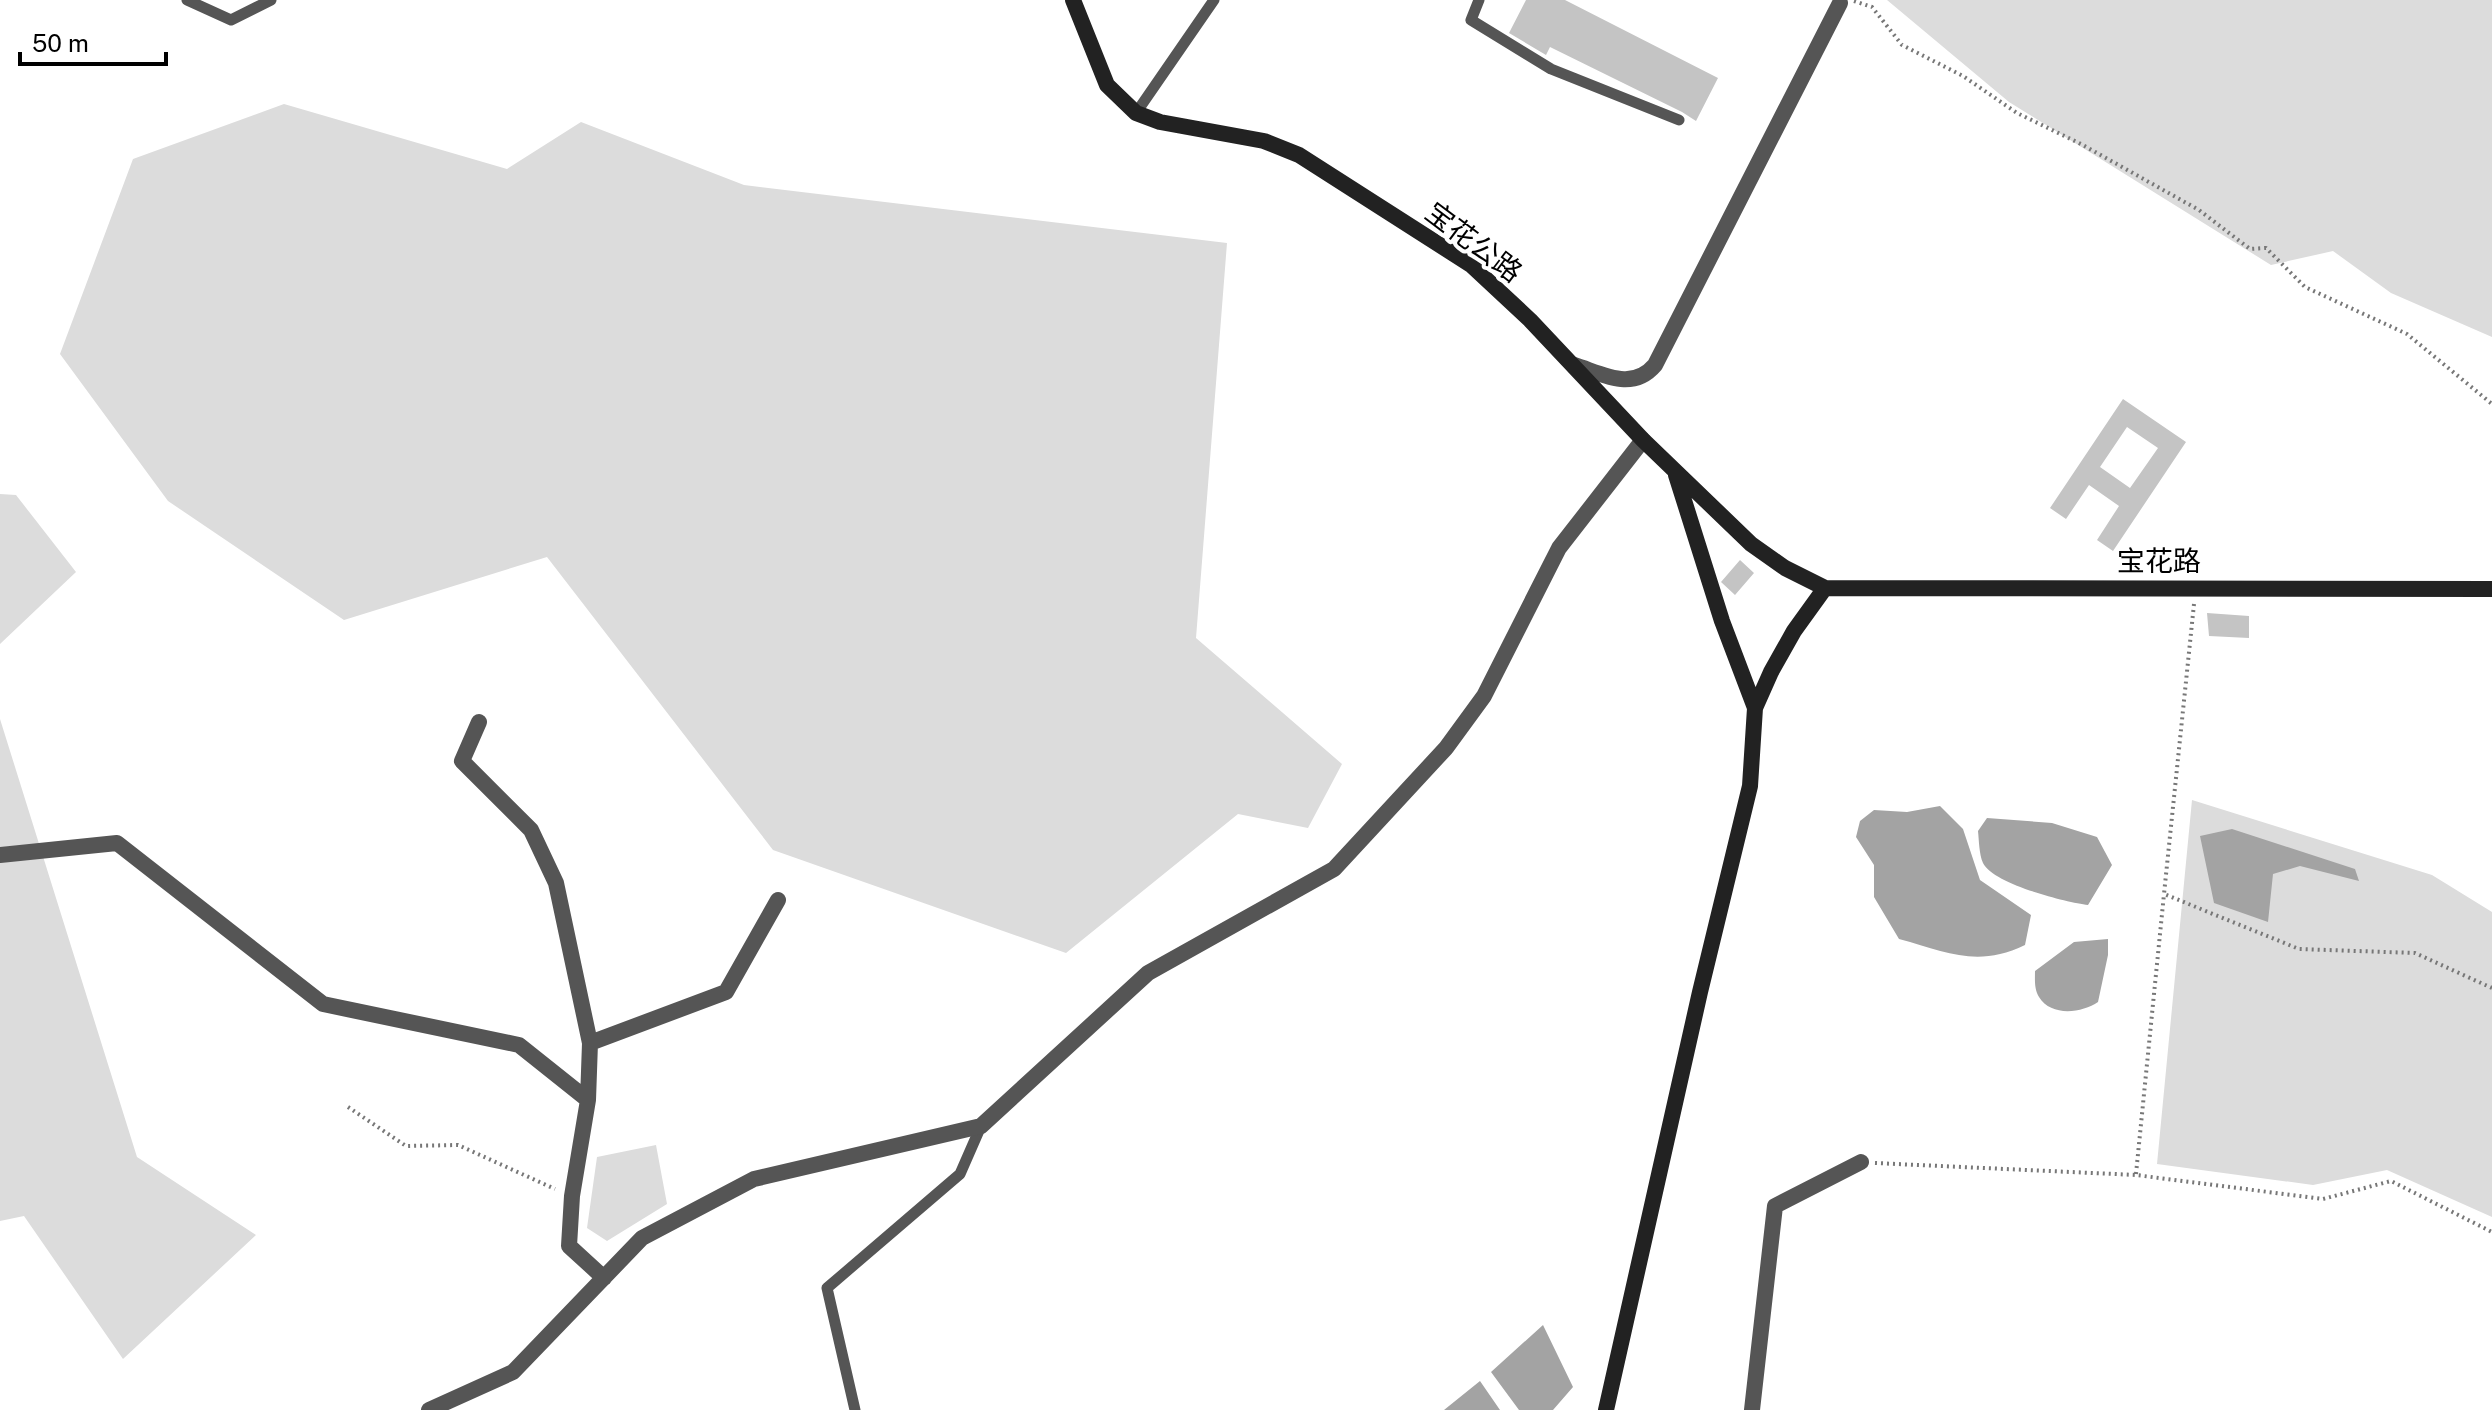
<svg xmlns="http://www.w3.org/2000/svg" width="2492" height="1410" viewBox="0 0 2492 1410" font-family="'Public Sans','Noto Sans SC',sans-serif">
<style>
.green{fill:#dcdcdc}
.water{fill:#a3a3a3}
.building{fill:#c4c4c4;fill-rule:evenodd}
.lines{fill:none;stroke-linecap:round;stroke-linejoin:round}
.path{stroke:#777;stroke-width:4;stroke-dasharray:2 4;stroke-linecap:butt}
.lane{stroke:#555;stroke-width:11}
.street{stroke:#555;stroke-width:16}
.secondary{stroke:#222;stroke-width:16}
.labels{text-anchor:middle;stroke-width:8;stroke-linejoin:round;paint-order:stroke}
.street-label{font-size:28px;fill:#000;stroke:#fff}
</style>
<rect width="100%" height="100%" fill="#fff"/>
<path class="green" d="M1887 0H2492V337L2391 293 2333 251 2271 265 2009 102Z
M284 104 507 169 581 122 744 185 1227 243 1196 638 1342 764 1308 828 1238 814 1066 953 773 850 547 557 344 620 168 501 60 354 133 159Z
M0 494 16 495 76 572 0 644Z
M0 719 137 1157 256 1235 123 1359 24 1216 0 1221Z
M2192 800 2432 875 2492 912V1217L2387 1170 2313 1185 2157 1164Z
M656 1145 667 1204 607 1241 587 1228 597 1157Z"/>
<path class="water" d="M1940 806 1963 829 1980 880 2031 915 2025 945C1977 968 1947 952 1899 939L1874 897V865L1856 837 1860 821 1874 810 1907 812Z
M1987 818 2052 823 2097 837 2112 865 2088 905C2065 902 1993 884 1983 863 1979 854 1979 840 1978 831Z
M2232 829 2355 869 2359 881 2300 866 2273 874 2268 922 2214 903 2200 836Z
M2108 939V955L2098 1002C2082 1013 2051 1017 2039 997 2034 989 2035 979 2035 971L2074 942Z
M1543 1325 1573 1387 1553 1410H1519L1491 1372Z
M1480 1381 1500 1410H1444Z"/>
<path class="building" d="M1526 0H1565L1718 78 1696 121 1682 112 1550 47 1546 55 1509 33Z
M2123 399 2186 442 2113 551 2097 540 2119 506 2089 485 2066 519 2050 508ZM2127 427 2158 448 2130 488 2100 467Z
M1740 560 1754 573 1735 595 1721 582Z
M2207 613 2249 616V638L2209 636Z"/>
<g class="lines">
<path class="path" d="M1854 1 1872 7 1902 45 1963 76 2017 113 2081 144 2199 210 2250 249 2266 248 2305 287 2407 334 2492 404
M2194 604 2164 894 2299 949 2415 953 2492 988
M348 1107 406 1146 458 1145 555 1189
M1875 1163 2136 1175 2323 1199 2391 1181 2492 1232
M2136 1174 2164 894"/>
<path class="lane" d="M187 0 231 20 271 0
M1479 0 1471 20 1551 69 1679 120
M1136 113 1214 0
M855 1410 827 1288 960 1174 981 1126"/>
<path class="street" d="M1574 365C1603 374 1632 392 1655 365L1840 3
M479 722 462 761 531 830 556 883 590 1043
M0 855 117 843 323 1004 519 1045 588 1100 572 1196 569 1246 604 1278
M588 1100 590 1043 726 992 778 900
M429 1410 513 1372 642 1238 754 1179 981 1126 1148 973 1334 869 1446 748 1484 696 1559 548 1643 440
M1752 1410 1775 1206 1861 1162"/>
<path class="secondary" d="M1073 0 1107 85 1136 113 1160 122 1264 141 1299 155 1471 265 1530 320 1643 440 1751 544 1785 568 1825 588 2492 589
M1676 475 1722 621 1755 708
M1606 1410 1700 992 1750 786 1755 708 1771 672 1794 631 1825 588"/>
</g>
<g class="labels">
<g class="street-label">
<text transform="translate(1474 242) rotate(37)" y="10">宝花公路</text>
<text x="2159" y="571">宝花路</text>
</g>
</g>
<path d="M20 52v12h146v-12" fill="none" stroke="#000000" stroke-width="4"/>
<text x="32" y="52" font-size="24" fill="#000000" stroke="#ffffff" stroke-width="6" paint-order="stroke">50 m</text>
</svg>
